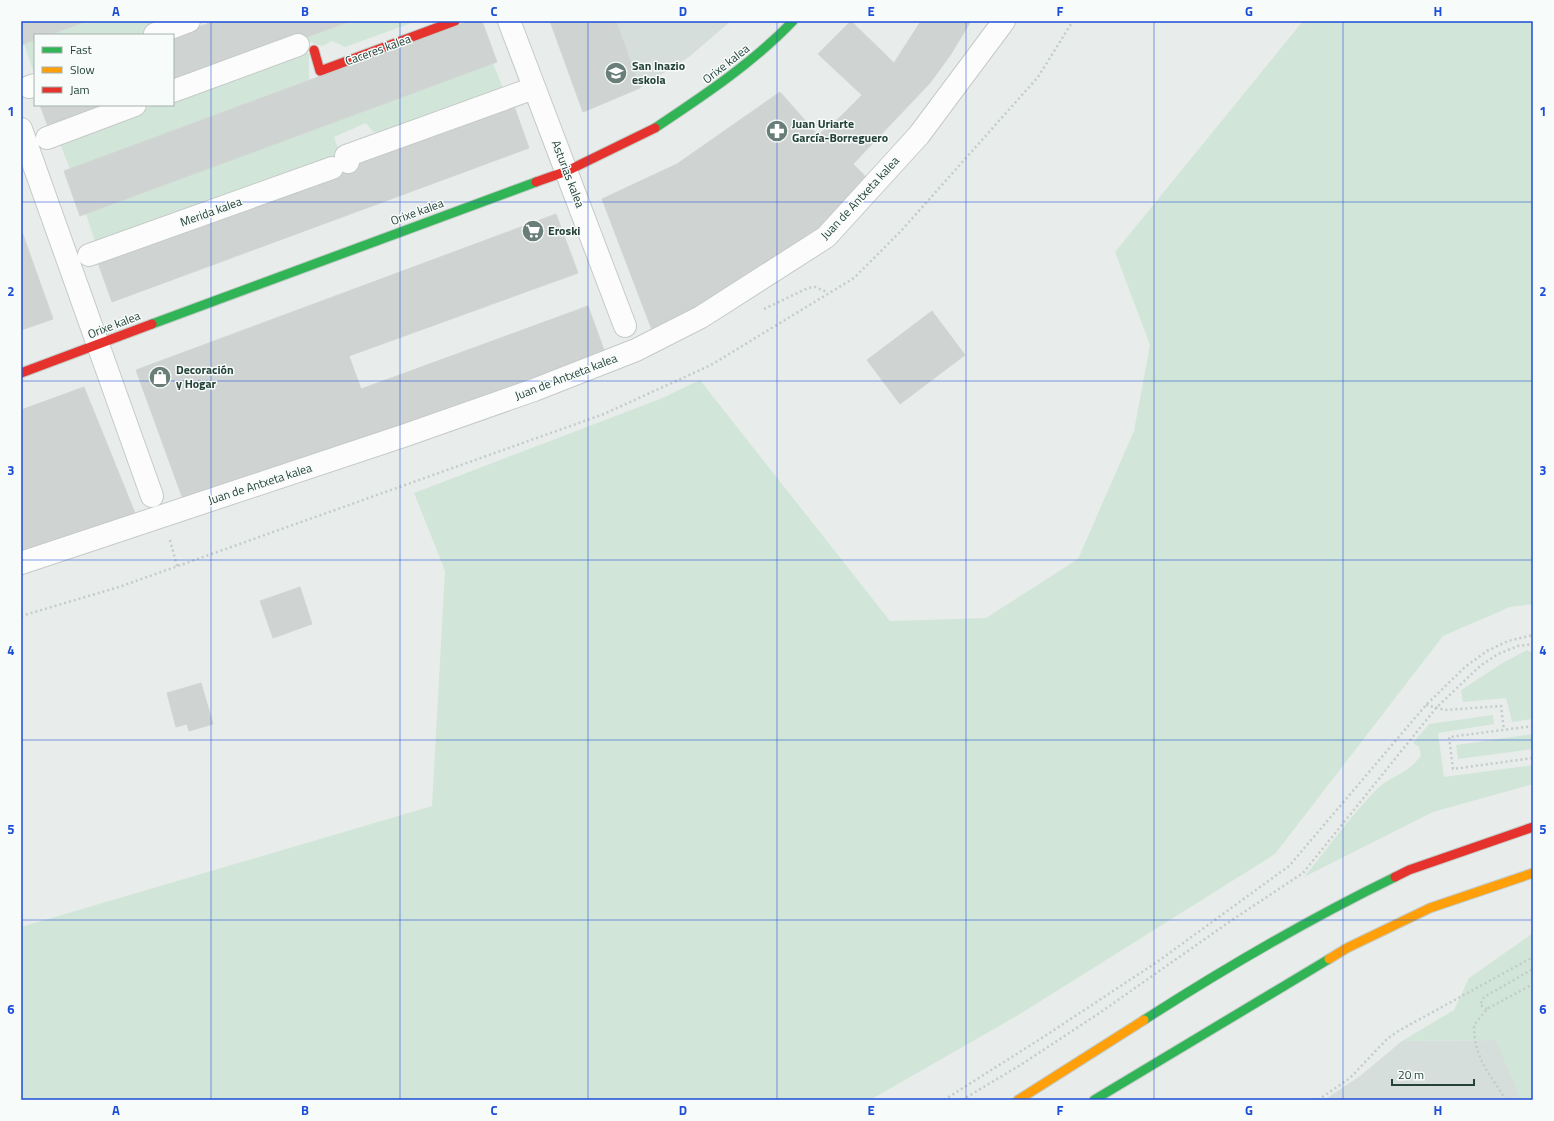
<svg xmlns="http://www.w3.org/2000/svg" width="1554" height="1121" viewBox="0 0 1554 1121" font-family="'Titillium Web',sans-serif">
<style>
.built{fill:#d6dedb}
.green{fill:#d1e6d8}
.building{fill:#cfd4d2;stroke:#d1d6d4}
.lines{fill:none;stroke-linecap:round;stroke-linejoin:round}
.street-casing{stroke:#c5cac8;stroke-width:24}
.fast-casing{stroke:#c3cbc8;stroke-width:11}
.slow-casing{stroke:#c3cbc8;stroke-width:11}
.jam-casing{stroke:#c3cbc8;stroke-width:11}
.path{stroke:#c3ccca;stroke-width:2.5;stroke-dasharray:2 3;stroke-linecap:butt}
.street{stroke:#fcfcfc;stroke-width:22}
.fast{stroke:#30b455;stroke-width:9}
.slow{stroke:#ff9f0a;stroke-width:9}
.jam{stroke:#e5322d;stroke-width:9}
.grid{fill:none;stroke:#1d4ed8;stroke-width:1;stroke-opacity:0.55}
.labels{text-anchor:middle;stroke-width:3;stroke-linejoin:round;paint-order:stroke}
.street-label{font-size:12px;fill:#24423a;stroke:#f7fbf9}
.poi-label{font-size:12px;font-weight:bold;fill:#24423a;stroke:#f7fbf9;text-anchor:start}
.neatline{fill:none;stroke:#1d4ed8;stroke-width:1.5}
.grid-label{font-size:13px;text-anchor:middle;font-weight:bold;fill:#1d4ed8}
</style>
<rect width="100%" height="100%" fill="#e8edeb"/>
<path class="built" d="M550 21H731L689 57 640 88 583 112Z
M1496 1040 1533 1100H1324L1360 1076 1402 1041Z"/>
<path class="green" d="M87 21H149L151 35H49Z
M351 21H417L345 47 332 41 322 46 301 39Z
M1303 21H1533V604L1510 607 1443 636 1275 854 1020 1014 870 1100H21V927L432 806 445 571 414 493 660 399 700 380 890 621 986 618 1078 559 1134 431 1150 345 1115 252Z
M35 40V76L24 44Z
M299 50 309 54V80L70 169 59 141 154 105H173V98Z
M493 63 503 88 384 131 373 132 366 123 334 137 342 160 97 248 86 214Z
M1527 650 1533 653V719L1512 722 1506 698 1463 702 1461 690 1501 664Z
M1493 715 1494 724 1438 733 1444 777 1533 765V784L1433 812 1304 877C1328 848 1351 815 1377 789 1391 775 1408 775 1421 755L1419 747 1413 743 1429 724Z
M1533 734V749L1458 759 1456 745Z
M1533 933V1100H1521L1496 1040 1402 1041 1454 1010 1469 978Z"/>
<path class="building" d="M21 21H87L49 35H35V40L21 45Z
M215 21H351L173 86V36Z
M469 21H482L497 62 80 216 64 171Z
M550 21H616L640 88 583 112Z
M851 21 894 63 921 21H971L951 54 930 83 853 164 868 179 811 235 742 283 652 330 602 199 677 164 780 92 818 135 838 119 862 95 818 54Z
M513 103 529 148 112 302 96 257Z
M40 105H123L50 132Z
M556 214 578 273 349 356 361 389 588 306 605 353 184 502 136 370Z
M21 229 53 319 21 330Z
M932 311 965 355 900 404 867 360Z
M84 387 137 518 21 554V410Z
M300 587 312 624 273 638 260 601Z
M201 683 213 724 189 731 187 724 176 727 167 693Z"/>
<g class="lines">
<g class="street-casing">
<path id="street" d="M509 21 625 326
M155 34 189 21
M29 87 35 85
M173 91 298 45
M21 129 152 496
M47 138 135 105
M348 162 346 156 534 88
M89 255 332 168
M21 563 403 436 534 390 636 350 701 317 826 237 919 135 1004 21"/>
</g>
<g class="fast-casing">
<path id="fast" d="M655 128C703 96 753 63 793 21
M152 324 536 182
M1144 1020C1225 968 1309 919 1395 877
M1094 1100 1329 959"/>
</g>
<g class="slow-casing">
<path id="slow" d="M1329 959 1347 948 1430 908 1533 873
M1018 1100 1144 1020"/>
</g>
<g class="jam-casing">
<path id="jam" d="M314 50 320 71 455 21
M536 182 567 171 655 128
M21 373 152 324
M1395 877 1409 870 1533 827"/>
</g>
<path class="path" d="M764 309 808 288 815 287 827 292
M170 540 177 566
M21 616 119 587 604 414 711 365 854 278 901 231 1038 77 1073 21
M1426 705 1445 710 1501 706 1504 730
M1533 726 1449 737 1453 769 1533 758
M1487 1009 1480 1005 1484 997 1533 969
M944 1100 1045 1036 1157 962 1289 866 1426 705 1465 667 1487 651 1508 641 1533 635
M962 1100 1022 1064 1098 1014 1232 920 1303 873 1436 708 1480 666 1498 654 1518 646 1533 644
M1318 1100 1350 1078 1388 1038 1400 1030 1533 957
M1506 1100C1489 1073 1474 1058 1474 1025L1487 1009 1533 984"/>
<use href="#street" class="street"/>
<use href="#fast" class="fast"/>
<use href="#slow" class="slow"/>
<use href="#jam" class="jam"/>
</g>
<path class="grid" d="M211 21V1100M400 21V1100M588 21V1100M777 21V1100M966 21V1100M1154 21V1100M1343 21V1100M21 202H1533M21 381H1533M21 560H1533M21 740H1533M21 920H1533"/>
<defs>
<g id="school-disc" transform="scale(1.15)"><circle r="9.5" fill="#697e78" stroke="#f7fbf9"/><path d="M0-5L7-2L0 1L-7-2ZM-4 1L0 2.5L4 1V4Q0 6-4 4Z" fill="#fff"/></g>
<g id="pharmacy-disc" transform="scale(1.15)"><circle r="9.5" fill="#697e78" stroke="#f7fbf9"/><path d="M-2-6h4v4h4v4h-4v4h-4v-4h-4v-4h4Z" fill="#fff"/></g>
<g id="supermarket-disc" transform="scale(1.15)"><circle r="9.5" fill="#697e78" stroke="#f7fbf9"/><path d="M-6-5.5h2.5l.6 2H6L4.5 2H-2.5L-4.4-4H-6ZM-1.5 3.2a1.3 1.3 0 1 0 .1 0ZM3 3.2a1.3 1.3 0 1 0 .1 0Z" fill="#fff"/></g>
<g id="shop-disc" transform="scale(1.15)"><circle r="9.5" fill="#697e78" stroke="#f7fbf9"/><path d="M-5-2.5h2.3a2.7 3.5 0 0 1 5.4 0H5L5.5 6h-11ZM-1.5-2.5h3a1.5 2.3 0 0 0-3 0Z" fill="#fff"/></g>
</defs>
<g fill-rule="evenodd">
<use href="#school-disc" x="616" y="73"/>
<use href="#pharmacy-disc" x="777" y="131"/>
<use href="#supermarket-disc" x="533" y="231"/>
<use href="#shop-disc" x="160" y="377"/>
</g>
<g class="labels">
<g class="street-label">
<text transform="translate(378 50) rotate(-20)" y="4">Caceres kalea</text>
<text transform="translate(726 64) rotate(-38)" y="4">Orixe kalea</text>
<text transform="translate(568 174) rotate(69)" y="4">Asturias kalea</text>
<text transform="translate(860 198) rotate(-47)" y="4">Juan de Antxeta kalea</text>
<text transform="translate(211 212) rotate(-20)" y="4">Merida kalea</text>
<text transform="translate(417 212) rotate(-20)" y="4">Orixe kalea</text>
<text transform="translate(114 325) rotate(-21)" y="4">Orixe kalea</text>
<text transform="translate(566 377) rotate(-21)" y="4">Juan de Antxeta kalea</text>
<text transform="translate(260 484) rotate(-18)" y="4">Juan de Antxeta kalea</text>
</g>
<g class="poi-label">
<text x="632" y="70">San Inazio<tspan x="632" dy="14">eskola</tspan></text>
<text x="792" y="128">Juan Uriarte<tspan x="792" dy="14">García-Borreguero</tspan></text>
<text x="548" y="235">Eroski</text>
<text x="176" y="374">Decoración<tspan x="176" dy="14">y Hogar</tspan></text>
</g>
</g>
<rect width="1554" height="1121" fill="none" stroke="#f7fbf9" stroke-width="44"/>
<rect x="34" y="34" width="140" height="72" fill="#f7fbf9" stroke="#a3b1ad"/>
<rect x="42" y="47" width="20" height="6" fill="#30b455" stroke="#a3b1ad"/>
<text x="70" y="54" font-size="12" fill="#24423a">Fast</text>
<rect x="42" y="67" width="20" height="6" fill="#ff9f0a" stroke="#a3b1ad"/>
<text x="70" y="74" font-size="12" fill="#24423a">Slow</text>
<rect x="42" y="87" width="20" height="6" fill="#e5322d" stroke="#a3b1ad"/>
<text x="70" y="94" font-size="12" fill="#24423a">Jam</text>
<path d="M1392 1079v6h82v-6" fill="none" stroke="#24423a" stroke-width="2"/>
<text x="1398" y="1079" font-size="12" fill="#24423a" stroke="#f7fbf9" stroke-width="3" paint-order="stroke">20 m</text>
<rect x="22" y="22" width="1510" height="1077" class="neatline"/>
<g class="grid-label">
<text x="116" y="16">A</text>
<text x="305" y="16">B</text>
<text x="494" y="16">C</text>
<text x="683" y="16">D</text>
<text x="871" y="16">E</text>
<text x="1060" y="16">F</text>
<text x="1249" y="16">G</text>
<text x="1438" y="16">H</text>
<text x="11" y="116">1</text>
<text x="1543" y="116">1</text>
<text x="11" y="296">2</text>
<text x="1543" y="296">2</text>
<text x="11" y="475">3</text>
<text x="1543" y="475">3</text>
<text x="11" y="655">4</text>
<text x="1543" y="655">4</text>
<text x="11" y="834">5</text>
<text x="1543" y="834">5</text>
<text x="11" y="1014">6</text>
<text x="1543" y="1014">6</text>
<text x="116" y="1115">A</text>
<text x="305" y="1115">B</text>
<text x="494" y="1115">C</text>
<text x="683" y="1115">D</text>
<text x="871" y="1115">E</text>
<text x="1060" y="1115">F</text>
<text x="1249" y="1115">G</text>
<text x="1438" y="1115">H</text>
</g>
</svg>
